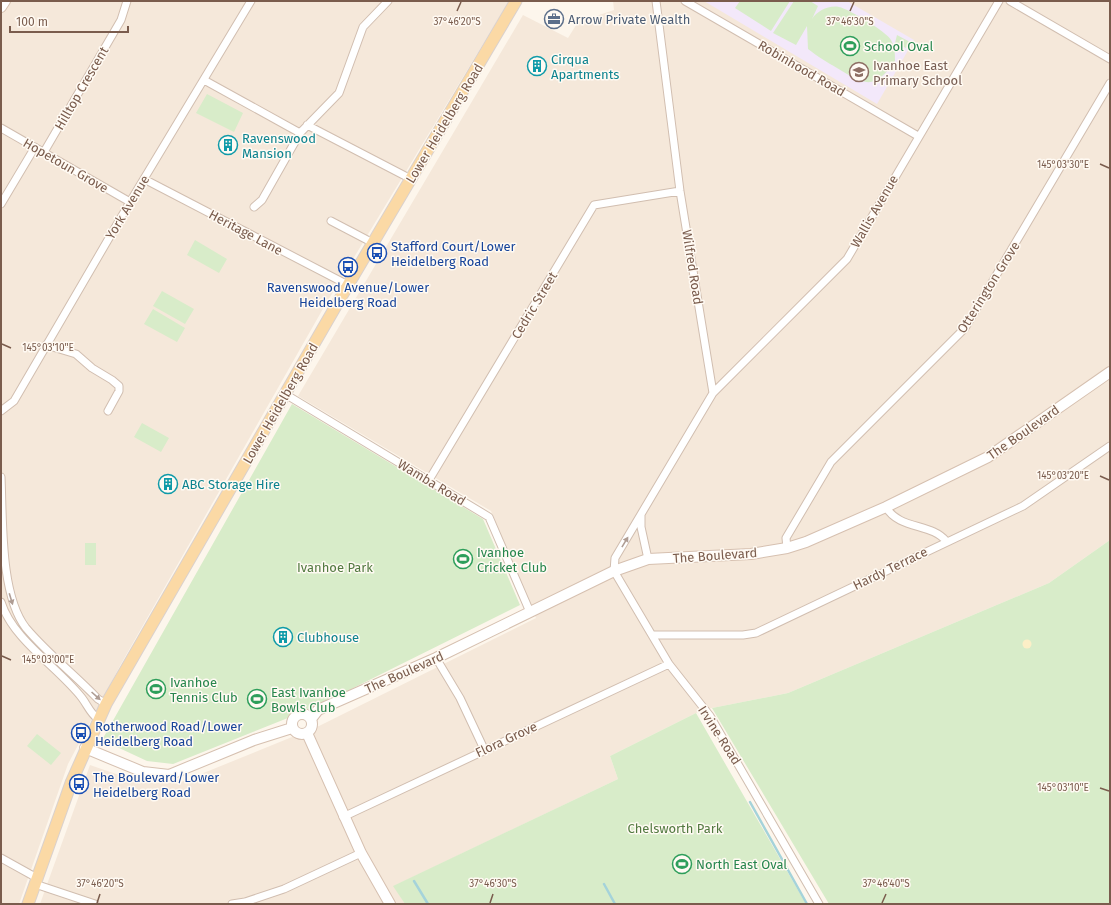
<svg xmlns="http://www.w3.org/2000/svg" width="1111" height="905" viewBox="0 0 1111 905" font-family="'Fira Sans',sans-serif">
<style>
.residential{fill:#f5e8da}
.education{fill:#f3e8fa}
.green{fill:#d8ecc9}
.sand{fill:#fcefc7}
.lines{fill:none;stroke-linecap:round;stroke-linejoin:round}
.stream{stroke:#a5d3da;stroke-width:2.5}
.street-casing{stroke:#d1beb0;stroke-width:9}
.secondary-casing{stroke:#d6c0b0;stroke-width:12}
.primary-casing{stroke:#dad1cd;stroke-width:13}
.street{stroke:#fff;stroke-width:7}
.secondary{stroke:#fff;stroke-width:10}
.primary{stroke:#fbd9a5;stroke-width:11}
.oneway{fill:#af9d94}
.ticks{fill:none;stroke:#7a5c4d;stroke-width:1.5}
.labels{text-anchor:middle;stroke-width:3;stroke-linejoin:round;paint-order:stroke}
.service-label{font-size:13px;fill:#4e5e75;stroke:#fffaf3;text-anchor:start}
.leisure-label{font-size:13px;fill:#27864d;stroke:#fffaf3;text-anchor:start}
.culture-label{font-size:13px;fill:#0d838f;stroke:#fffaf3;text-anchor:start}
.education-label{font-size:13px;fill:#785e54;stroke:#fffaf3;text-anchor:start}
.street-label{font-size:13px;fill:#7a5c4d;stroke:#fffaf3}
.transit-label{font-size:13px;fill:#164399;stroke:#fffaf3;text-anchor:start}
.park-label{font-size:13px;fill:#537a41;stroke:#fffaf3}
.ticks-label{font-size:10px;text-anchor:middle;fill:#7a5c4d;stroke:#fffaf3;stroke-width:3;stroke-linejoin:round;paint-order:stroke}
</style>
<rect width="100%" height="100%" fill="#fdf6ec"/>
<path class="residential" d="M1 1H509L324 307 121 664 68 764 19 904H1Z
M613 1H1110V540L1049 583 788 693 712 708 696 713 610 756 618 779 394 886 405 904H40L90 765 142 783H179L319 726 536 618 491 511 298 396 523 15 568 38 578 22 614 10Z"/>
<path class="education" d="M704 1H847L914 40 877 104Z"/>
<path class="green" d="M740 1H790L771 31 735 8Z
M794 1H810L818 6 812 19C817 11 829 5 839 7 849 9 887 32 891 40 895 47 895 54 895 61 874 91 865 85 837 68 827 62 818 57 808 49L807 26 796 45 773 33Z
M897 35 910 42 906 48 895 43Z
M207 94 243 113 234 132 196 113Z
M195 240 227 259 219 273 187 255Z
M162 291 194 309 185 324 153 306Z
M153 309 185 328 177 342 144 324Z
M292 404 483 519 520 605 313 708 173 764 147 761 102 740Z
M142 423 169 438 161 452 134 437Z
M1110 540V904H829L712 708 788 693 1049 583Z
M85 543H96V565H85Z
M696 713 806 904H405L393 886 618 779 610 756Z
M37 734 61 753 51 765 27 746Z"/>
<path class="sand" d="M1022.5 644a4.5 4.5 0 1 1 9 0a4.5 4.5 0 1 1-9 0Z"/>
<g class="lines">
<path class="stream" d="M750 802 807 904
M414 881 428 904
M604 884 615 904"/>
<g class="street-casing">
<path id="street" d="M656 1 680 191 713 393 615 558 614 571 669 664 710 716 819 904
M685 1 918 136
M1010 1 1110 59
M204 80 300 133
M307 125 411 179
M1 128 130 202
M44 152 121 20 127 1
M144 179 348 285
M1 204 35 147
M254 207 262 200 300 133 339 93 363 27 388 1
M331 221 373 243
M46 345 76 354 92 368 112 380 119 386V391L108 411
M713 393 847 259 999 1
M285 394 489 517 530 612
M1 411 14 401 130 202 251 1
M1 477C3 520 0 595 26 628 48 654 75 675 98 699L106 704
M429 480 594 205 680 191
M886 507C899 530 932 523 946 541
M641 515V527L648 559
M787 548 786 538 831 462 965 328 1110 83
M1 602C13 640 58 667 82 698 88 706 90 713 98 719
M653 635H743L756 633 1023 506 1110 446
M436 658 460 698 484 749
M343 817 669 664
M1 858 37 878
M35 884 95 904
M232 904 245 902 284 889 361 853"/>
</g>
<g class="secondary-casing">
<path id="secondary" d="M1 7 5 1
M292 724a10 10 0 1 1 20 0a10 10 0 1 1-20 0Z
M311 719 318 710 436 658 614 571 648 559 751 554 787 548 806 542 886 507 988 457 1110 372
M307 733 361 853 390 904
M85 748 143 772 169 775 254 740 292 728"/>
</g>
<g class="primary-casing">
<path id="primary" d="M28 904 71 783 106 704 348 285 516 1"/>
</g>
<use href="#street" class="street"/>
<use href="#secondary" class="secondary"/>
<use href="#primary" class="primary"/>
</g>
<defs><path id="oneway-solid" d="M-6-.8H1V-3.2L6.5 0L1 3.2V.8H-6Z"/></defs>
<g class="oneway">
<use href="#oneway-solid" transform="translate(625 542) rotate(-59)"/>
<use href="#oneway-solid" transform="translate(11 599) rotate(73)"/>
<use href="#oneway-solid" transform="translate(96 696) rotate(42)"/>
</g>
<path class="ticks" d="M457 11 461 2M850 11 854 2M1100 164 1109 168M2 344 11 348M1100 476 1109 480M2 656 11 660M1100 788 1109 791M97 903 100 894M490 903 493 894M882 903 886 894"/>
<defs>
<g id="office-ring" transform="scale(1)"><circle r="9.5" fill="#fffaf3" stroke="#5c6f8a" stroke-width="1.5"/><path d="M-6-3h4V-5.5h4V-3h4V5H-6ZM-1-4.5V-3h2v-1.5ZM-6 0V1H6V0Z" fill="#5c6f8a"/></g>
<g id="stadium-ring" transform="scale(1)"><circle r="9.5" fill="#fffaf3" stroke="#2e9e5b" stroke-width="1.5"/><path d="M0-5a6.5 5 0 1 0 0 10a6.5 5 0 1 0 0-10ZM-3.5-1.8h7v3.6h-7Z" fill="#2e9e5b"/></g>
<g id="building-ring" transform="scale(1)"><circle r="9.5" fill="#fffaf3" stroke="#0f9aa8" stroke-width="1.5"/><path d="M-4-6H4V6H1V3H-1V6H-4ZM-2.5-4.3h1.7v1.8h-1.7ZM.8-4.3h1.7v1.8H.8ZM-2.5-1h1.7V.8h-1.7ZM.8-1h1.7V.8H.8Z" fill="#0f9aa8"/></g>
<g id="school-ring" transform="scale(1)"><circle r="9.5" fill="#fffaf3" stroke="#8d6e63" stroke-width="1.5"/><path d="M0-5L7-2L0 1L-7-2ZM-4 1L0 2.5L4 1V4Q0 6-4 4Z" fill="#8d6e63"/></g>
<g id="bus-ring" transform="scale(1)"><circle r="9.5" fill="#fffaf3" stroke="#1a4fb4" stroke-width="1.5"/><path d="M-5-6H5V4H4V6H2V4H-2V6H-4V4H-5ZM-3.5-4V0h7V-4ZM-3.5 1.2v1.5H-2V1.2ZM2 1.2v1.5H3.5V1.2Z" fill="#1a4fb4"/></g>
</defs>
<g fill-rule="evenodd">
<use href="#office-ring" x="554" y="19"/>
<use href="#stadium-ring" x="850" y="46"/>
<use href="#building-ring" x="537" y="66"/>
<use href="#school-ring" x="859" y="72"/>
<use href="#building-ring" x="228" y="145"/>
<use href="#bus-ring" x="377" y="253"/>
<use href="#bus-ring" x="348" y="267"/>
<use href="#building-ring" x="168" y="484"/>
<use href="#stadium-ring" x="463" y="559"/>
<use href="#building-ring" x="283" y="637"/>
<use href="#stadium-ring" x="156" y="689"/>
<use href="#stadium-ring" x="257" y="699"/>
<use href="#bus-ring" x="81" y="733"/>
<use href="#bus-ring" x="79" y="784"/>
<use href="#stadium-ring" x="682" y="864"/>
</g>
<g class="labels">
<g class="service-label">
<text x="568" y="24">Arrow Private Wealth</text>
</g>
<g class="leisure-label">
<text x="864" y="51">School Oval</text>
<text x="477" y="557">Ivanhoe<tspan x="477" dy="15">Cricket Club</tspan></text>
<text x="170" y="687">Ivanhoe<tspan x="170" dy="15">Tennis Club</tspan></text>
<text x="271" y="697">East Ivanhoe<tspan x="271" dy="15">Bowls Club</tspan></text>
<text x="696" y="869">North East Oval</text>
</g>
<g class="culture-label">
<text x="551" y="64">Cirqua<tspan x="551" dy="15">Apartments</tspan></text>
<text x="242" y="143">Ravenswood<tspan x="242" dy="15">Mansion</tspan></text>
<text x="182" y="489">ABC Storage Hire</text>
<text x="297" y="642">Clubhouse</text>
</g>
<g class="education-label">
<text x="873" y="70">Ivanhoe East<tspan x="873" dy="15">Primary School</tspan></text>
</g>
<g class="street-label">
<text transform="translate(802 68) rotate(30)" y="5">Robinhood Road</text>
<text transform="translate(81 88) rotate(-60)" y="5">Hilltop Crescent</text>
<text transform="translate(444 123) rotate(-59)" y="5">Lower Heidelberg Road</text>
<text transform="translate(66 165) rotate(30)" y="5">Hopetoun Grove</text>
<text transform="translate(127 207) rotate(-59)" y="5">York Avenue</text>
<text transform="translate(874 211) rotate(-60)" y="5">Wallis Avenue</text>
<text transform="translate(246 232) rotate(28)" y="5">Heritage Lane</text>
<text transform="translate(693 267) rotate(81)" y="5">Wilfred Road</text>
<text transform="translate(988 287) rotate(-58)" y="5">Otterington Grove</text>
<text transform="translate(534 305) rotate(-59)" y="5">Cedric Street</text>
<text transform="translate(280 403) rotate(-60)" y="5">Lower Heidelberg Road</text>
<text transform="translate(1023 432) rotate(-35)" y="5">The Boulevard</text>
<text transform="translate(432 482) rotate(31)" y="5">Wamba Road</text>
<text transform="translate(715 555) rotate(-4)" y="5">The Boulevard</text>
<text transform="translate(890 568) rotate(-26)" y="5">Hardy Terrace</text>
<text transform="translate(404 672) rotate(-24)" y="5">The Boulevard</text>
<text transform="translate(720 735) rotate(57)" y="5">Irvine Road</text>
<text transform="translate(506 739) rotate(-25)" y="5">Flora Grove</text>
</g>
<g class="transit-label">
<text x="391" y="251">Stafford Court/Lower<tspan x="391" dy="15">Heidelberg Road</tspan></text>
<text x="348" y="292" text-anchor="middle">Ravenswood Avenue/Lower<tspan x="348" dy="15">Heidelberg Road</tspan></text>
<text x="95" y="731">Rotherwood Road/Lower<tspan x="95" dy="15">Heidelberg Road</tspan></text>
<text x="93" y="782">The Boulevard/Lower<tspan x="93" dy="15">Heidelberg Road</tspan></text>
</g>
<g class="park-label">
<text x="335" y="572">Ivanhoe Park</text>
<text x="675" y="833">Chelsworth Park</text>
</g>
</g>
<g class="ticks-label">
<text x="457" y="25">37°46'20"S</text>
<text x="850" y="25">37°46'30"S</text>
<text x="1063" y="168">145°03'30"E</text>
<text x="48" y="351">145°03'10"E</text>
<text x="1063" y="479">145°03'20"E</text>
<text x="48" y="663">145°03'00"E</text>
<text x="1063" y="791">145°03'10"E</text>
<text x="100" y="887">37°46'20"S</text>
<text x="493" y="887">37°46'30"S</text>
<text x="886" y="887">37°46'40"S</text>
</g>
<rect width="1111" height="905" fill="none" stroke="#7a5c4d" stroke-width="4"/>
<path d="M10 26v6h118v-6" fill="none" stroke="#7a5c4d" stroke-width="2"/>
<text x="16" y="26" font-size="12" fill="#7a5c4d" stroke="#fffaf3" stroke-width="3" paint-order="stroke">100 m</text>
</svg>
